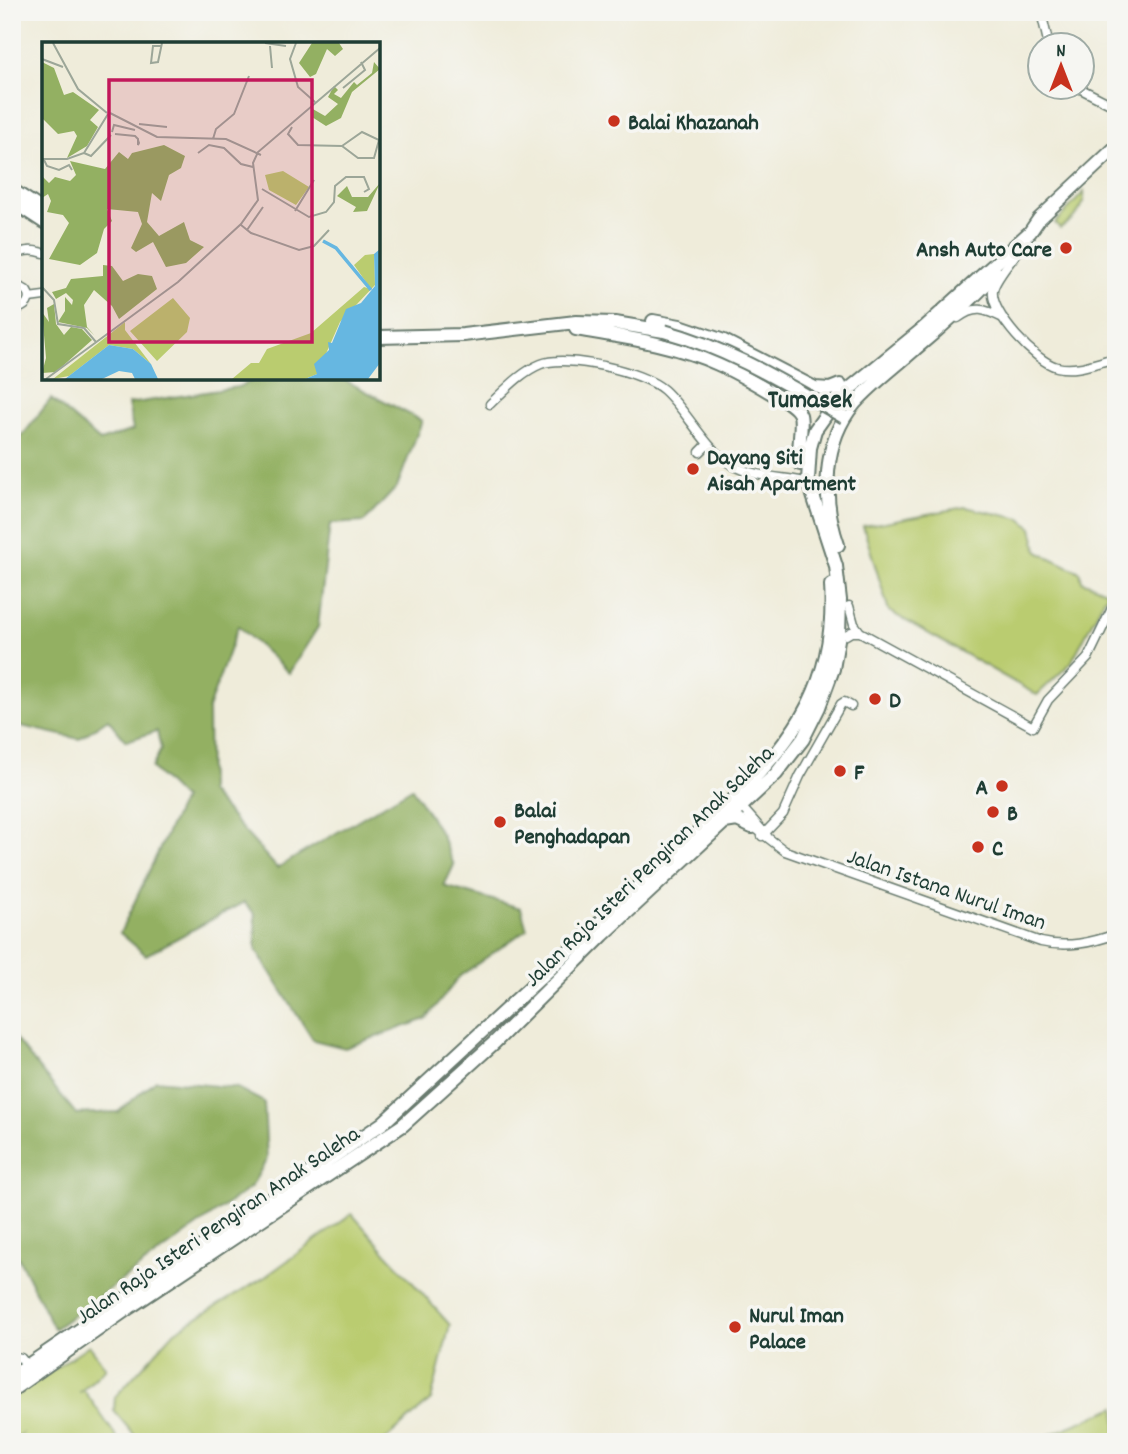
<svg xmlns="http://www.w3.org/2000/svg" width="1128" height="1454" viewBox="0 0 1128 1454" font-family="Dekko,sans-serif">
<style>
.green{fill:#bacc6f;stroke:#6c8452;stroke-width:2}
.forest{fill:#93b062;stroke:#59764b;stroke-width:2}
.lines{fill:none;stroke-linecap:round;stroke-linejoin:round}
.minor-casing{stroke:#687a6e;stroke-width:11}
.primary-casing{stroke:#687a6e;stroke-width:16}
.minor{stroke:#fff;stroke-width:8}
.primary{stroke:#fff;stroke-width:12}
.primary-bridge-casing{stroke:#687a6e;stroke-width:16;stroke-linecap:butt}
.primary-bridge{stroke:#fff;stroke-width:12}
.poi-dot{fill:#c8321e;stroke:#f6f6f2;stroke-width:2.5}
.labels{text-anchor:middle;stroke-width:7;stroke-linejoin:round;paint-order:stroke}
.poi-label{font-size:23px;font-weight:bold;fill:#1f3d34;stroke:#f6f6f2;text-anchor:start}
.street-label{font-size:23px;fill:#1f3d34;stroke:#f6f6f2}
.quarter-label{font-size:26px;font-weight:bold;fill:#1f3d34;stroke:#f6f6f2}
.inset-river{fill:none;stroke:#66b7e1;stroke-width:3.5}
.inset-road{fill:none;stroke:#9ca698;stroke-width:2}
.view{fill:#c2185b;fill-opacity:0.15;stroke:#c2185b;stroke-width:3.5}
.inset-edge{fill:none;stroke:#1f3d34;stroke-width:3.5}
</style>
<rect width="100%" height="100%" fill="#f6f6f2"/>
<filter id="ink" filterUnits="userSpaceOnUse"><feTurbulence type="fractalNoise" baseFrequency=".0143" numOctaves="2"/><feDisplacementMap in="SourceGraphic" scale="14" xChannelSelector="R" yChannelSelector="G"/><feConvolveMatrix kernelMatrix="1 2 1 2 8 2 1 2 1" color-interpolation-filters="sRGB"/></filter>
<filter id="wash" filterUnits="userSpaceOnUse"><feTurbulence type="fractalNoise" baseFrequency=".00686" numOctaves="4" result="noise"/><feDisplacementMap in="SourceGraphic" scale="28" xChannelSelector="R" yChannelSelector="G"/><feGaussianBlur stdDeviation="1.57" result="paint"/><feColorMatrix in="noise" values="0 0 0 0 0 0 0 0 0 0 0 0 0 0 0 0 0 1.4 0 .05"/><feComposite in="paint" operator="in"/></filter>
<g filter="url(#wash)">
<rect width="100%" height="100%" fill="#efecda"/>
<path class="green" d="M1084 192C1086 208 1073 220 1060 228L1055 223Z
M965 507 1021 519 1032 528 1038 552 1080 572 1082 581 1108 592 1071 663 1037 695 889 611 863 526Z
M352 1214 450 1325 431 1400 383 1442H140L114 1411 115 1397 175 1331 265 1277Z
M89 1345 106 1368 79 1393 84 1390 120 1442H18L21 1434 12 1440V1398Z
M1116 1407V1442H1033Z"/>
<path class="forest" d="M259 378H341L422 421 397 487 364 522 330 524 318 627 289 673 238 626 208 709 209 792 277 868 412 788 441 834 454 865 444 886 521 908 527 929 460 976 426 1019 345 1048 313 1040 256 950 255 914 244 902 146 955 120 933 183 799 152 768 161 749 157 731 126 741 108 719 79 739 12 724V449L51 399 100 441 133 430 128 404 238 387Z
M12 1035 76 1114 118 1112 156 1080 237 1088 264 1102 267 1159 251 1187 54 1329 17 1255H12Z"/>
</g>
<g filter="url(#ink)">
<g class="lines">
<g class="minor-casing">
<path id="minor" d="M1041 12 1049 46
M1079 88 1116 107
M1019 250C1012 260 994 280 993 291 990 313 1036 362 1057 367 1077 372 1097 362 1116 358
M12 260C20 249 31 249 44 253
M12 291 22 288C31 292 31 302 22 307L12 304
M29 298 44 296
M958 318C975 305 985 309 1003 318
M490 404C505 390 521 372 541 364 566 354 643 371 664 390 689 413 703 447 732 465 751 476 779 477 800 481
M700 452 708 444
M849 606 854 624 860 632 1033 727 1048 700 1088 658 1116 600
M846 635 851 632H860
M738 803 767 836
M750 824 785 851 1041 942C1067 948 1091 943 1116 934
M762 836 783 814 800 776 841 704 844 702 851 706
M12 1356 21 1358 29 1368"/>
</g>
<g class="primary-casing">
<path id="primary" d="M12 190 44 211
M12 201 44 222
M653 321 680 326 724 341 815 388 830 389 840 385
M576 329C623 337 674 344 718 364 736 372 753 382 770 392 780 398 796 404 800 415 803 425 797 448 800 464
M378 337 463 335 576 322 615 323 664 331
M838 545C822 499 822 441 855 403 873 383 895 367 915 349 944 325 971 300 997 273
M725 822 737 820 752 827
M12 1376 383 1123 734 799C798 735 837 680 831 585
M12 1390 130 1307 403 1125 495 1042 603 935 776 774 803 739 819 707 833 669 839 634 840 600 836 566 808 480 810 448 815 430 837 399 924 328 1030 232 1039 219 1116 147"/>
</g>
<use href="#minor" class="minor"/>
<use href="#primary" class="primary"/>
<g class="primary-bridge-casing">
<path id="primary-bridge" d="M664 331C730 349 786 384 844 417"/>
</g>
<use href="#primary-bridge" class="primary-bridge"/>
</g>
</g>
<g class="poi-dot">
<circle cx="614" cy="121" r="7"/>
<circle cx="1066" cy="248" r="7"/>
<circle cx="693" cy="469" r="7"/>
<circle cx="875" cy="699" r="7"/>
<circle cx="840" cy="771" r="7"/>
<circle cx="1002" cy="786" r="7"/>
<circle cx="993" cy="812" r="7"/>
<circle cx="500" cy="822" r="7"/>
<circle cx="978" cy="847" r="7"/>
<circle cx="735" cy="1327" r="7"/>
</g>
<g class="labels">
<g class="poi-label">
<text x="628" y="129">Balai Khazanah</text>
<text x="1052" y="256" text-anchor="end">Ansh Auto Care</text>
<text x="707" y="464">Dayang Siti<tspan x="707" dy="26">Aisah Apartment</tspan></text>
<text x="889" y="707">D</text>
<text x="854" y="779">F</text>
<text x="988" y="794" text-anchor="end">A</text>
<text x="514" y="817">Balai<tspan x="514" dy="26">Penghadapan</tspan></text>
<text x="1007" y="820">B</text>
<text x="992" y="855">C</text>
<text x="749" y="1322">Nurul Iman<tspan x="749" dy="26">Palace</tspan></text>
</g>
<g class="street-label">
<text transform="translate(648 865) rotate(-44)" y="8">Jalan Raja Isteri Pengiran Anak Saleha</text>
<text transform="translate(947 888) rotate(19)" y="8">Jalan Istana Nurul Iman</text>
<text transform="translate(217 1224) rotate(-34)" y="8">Jalan Raja Isteri Pengiran Anak Saleha</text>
</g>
<g class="quarter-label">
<text x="810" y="407">Tumasek</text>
</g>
</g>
<g transform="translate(42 42)">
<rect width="338" height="338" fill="#efecda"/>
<path d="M241 129 267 145 254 163 227 148 223 133ZM332 212 333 243 298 280 275 332 263 337H190L209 321H217L225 307 269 291 322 245 329 247 312 223 323 213ZM131 256 148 276 145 290 115 319 88 289ZM83 280V288L109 322 91 307 67 303 27 334 11 337Z" fill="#bacc6f"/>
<path d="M270 1H297L301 7 293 14 285 7 274 32 268 35 257 21ZM0 20 12 26 22 53 31 50 57 68 48 78 56 85 45 104 25 116 35 94 32 89 16 92 0 76ZM332 20 338 27 310 50 299 76 284 84 270 75 269 66 283 74 296 62 286 55 292 44 296 48 292 52 299 56 312 40 315 43 330 31ZM122 103 143 114 139 126 127 133 119 159 110 151 105 180 117 194 142 180 148 198 162 205 144 221 124 225 111 200 94 210 89 206 100 182 96 170 65 167 70 179 62 187 55 211 38 223 7 217 27 181 21 173 5 170 9 159 6 152 0 156 1 135 7 141 13 135 28 139 34 133 28 119 63 127 77 110 86 117 90 111ZM338 141 325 169 311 170 314 165 295 154 305 144 310 155H326ZM61 223 70 224 81 239 96 232 110 234 115 247 77 277 70 264 52 248 42 263 45 285 52 293 45 286 16 280 23 269V255L30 263 31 258 24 251 14 257 10 250 24 246 29 237 61 234ZM12 262 14 282 22 293 29 285 40 287 50 298 14 330 0 331 4 316 0 270 7 280 5 266Z" fill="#93b062"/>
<path d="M338 207V321L326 337H263L275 332 272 322 287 308 286 300 290 301 304 267 319 261 333 244 332 212ZM67 303 91 307 109 322 116 337H93L90 331 77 329 60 337H23Z" fill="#66b7e1"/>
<path class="inset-river" d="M281 199 294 206 329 248"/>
<path class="inset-road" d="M11 1 36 47 65 71M223 1 244 4M254 1 248 17 256 45 273 60M119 4H111L109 21 116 20 120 1M228 4 230 26M0 17 21 25M301 46 323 28 319 20M68 71 115 95 184 97 219 113M97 82 125 85M250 85 246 92 256 103 300 104 316 116H332L337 98 320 90 300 104M70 90 72 83 93 88M73 92 93 94 96 97V98L97 101 96 103V98M171 97 174 87 192 72 207 34M42 111 49 114 69 93M156 111 167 103 182 106 199 122 211 125M0 117H25L42 111 66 72M2 118 5 124 17 128 27 123 30 128M220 147 267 175 284 170 292 160 293 144 304 135H322L327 147 322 150M253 169 272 138M199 183 209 191 257 208 272 204 287 188M205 188 221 165M0 245 12 258 16 282 42 286 54 300M4 337 136 240 199 182 216 158 211 121 216 110 338 6"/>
<path class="view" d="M67 38H270V300H67Z"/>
<rect width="338" height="338" class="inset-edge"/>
</g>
<rect width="1128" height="1454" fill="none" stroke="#f6f6f2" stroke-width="42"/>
<g transform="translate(1061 66)"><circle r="33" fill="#f6f6f2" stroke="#a0aca6" stroke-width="2"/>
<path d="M0-5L12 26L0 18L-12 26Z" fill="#c8321e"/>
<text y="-10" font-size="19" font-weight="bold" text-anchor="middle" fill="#1f3d34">N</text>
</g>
</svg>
